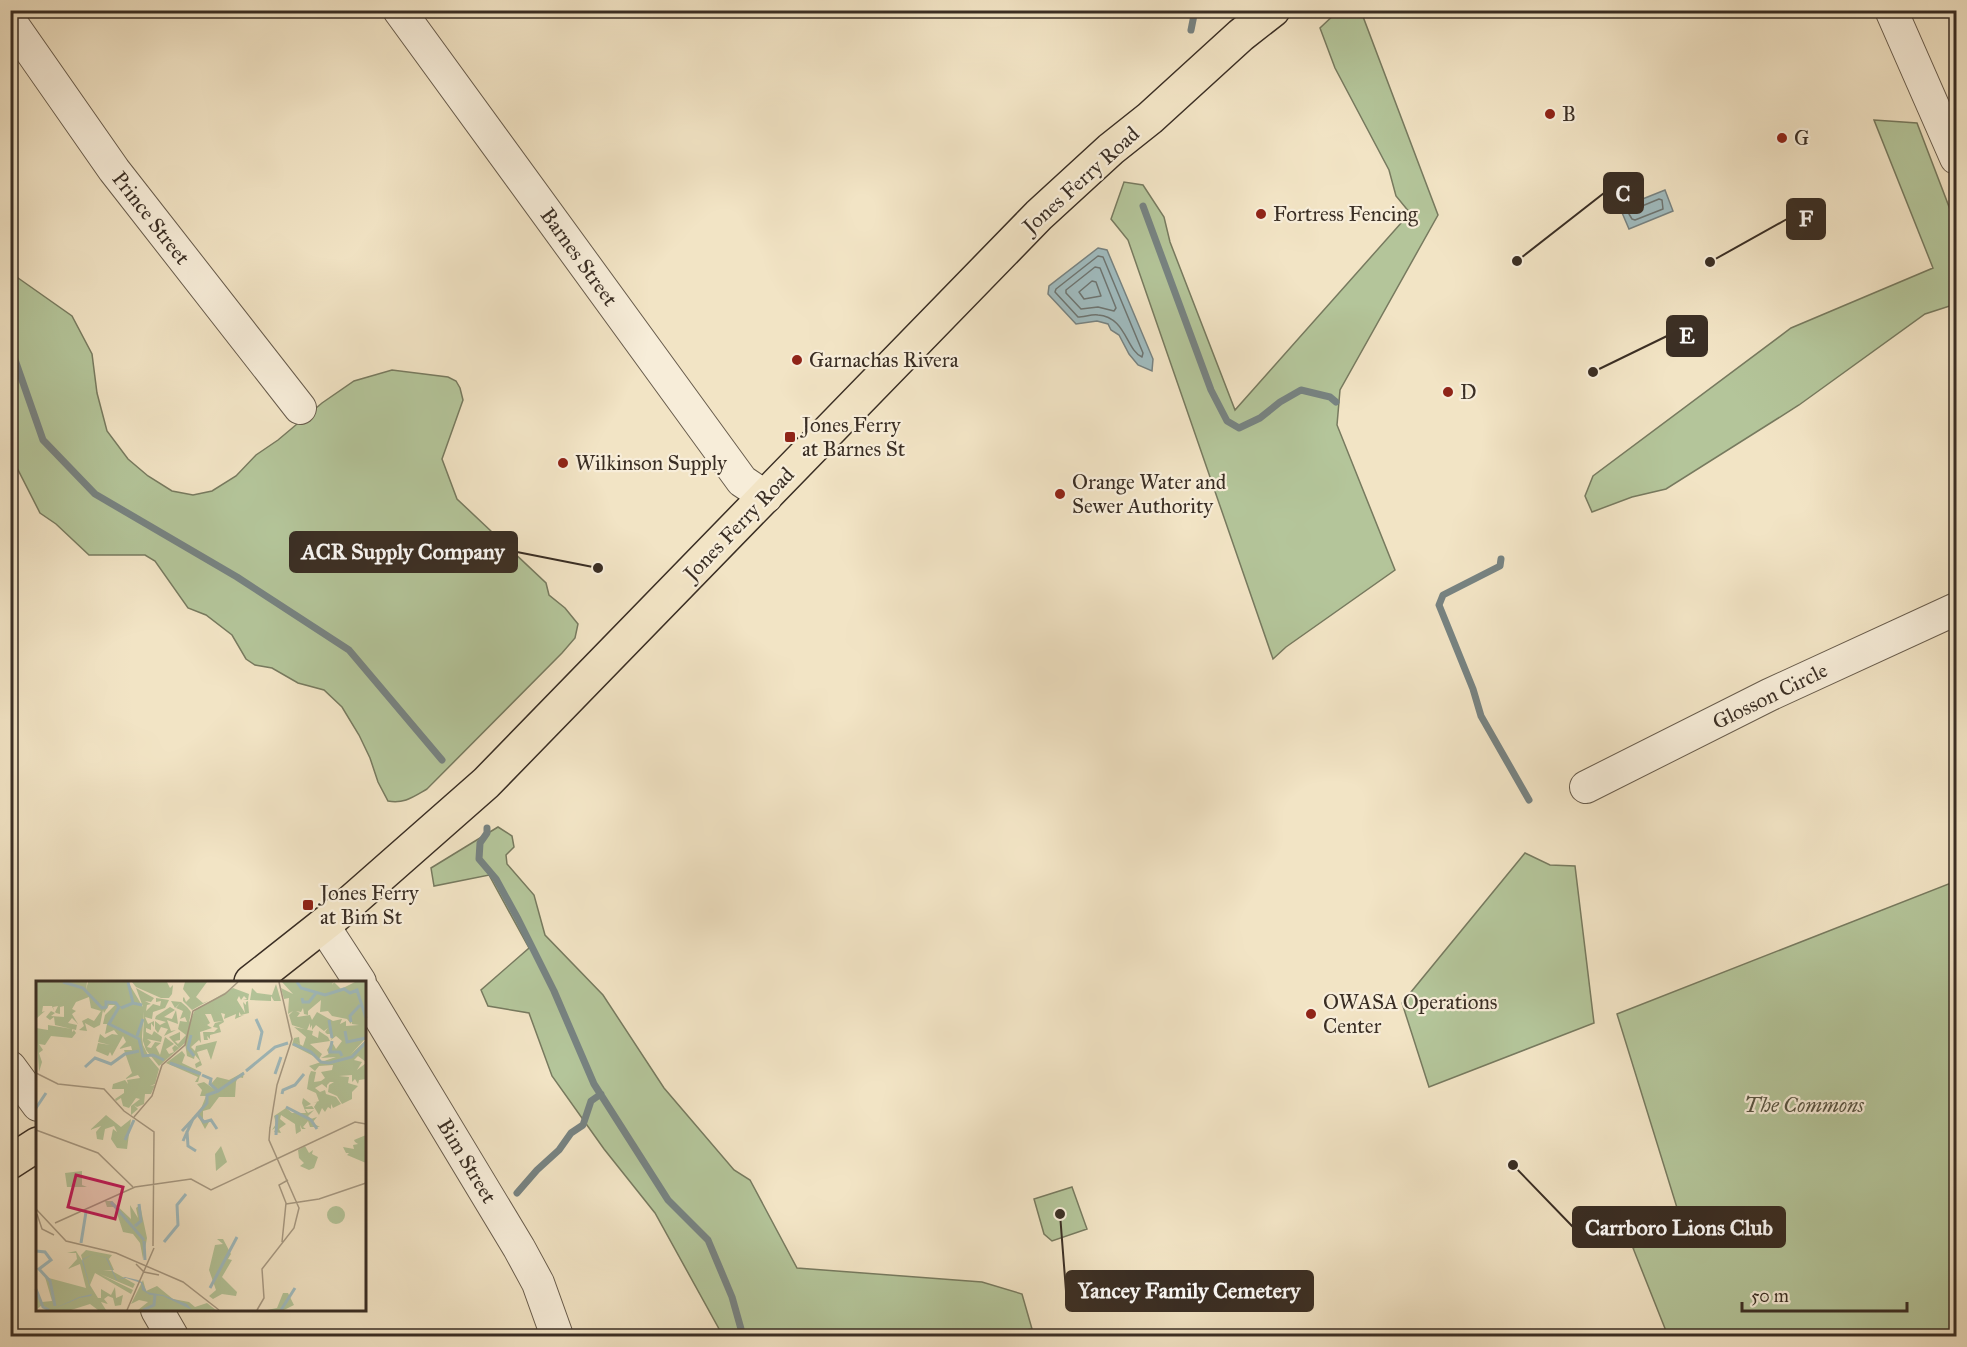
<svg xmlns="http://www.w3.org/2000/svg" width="1967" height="1347" viewBox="0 0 1967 1347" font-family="'IM FELL Great Primer',serif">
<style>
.green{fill:#b4c59a;stroke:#777a5f;stroke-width:1.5}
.water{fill:#a0bcc0;stroke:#778382;stroke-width:1.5}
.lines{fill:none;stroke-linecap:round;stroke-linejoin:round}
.shore{stroke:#6d7572;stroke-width:1.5}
.stream{stroke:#778382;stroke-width:7}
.minor-casing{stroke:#685c4c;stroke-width:34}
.major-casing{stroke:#3a2e24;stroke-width:36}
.minor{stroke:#f7edd9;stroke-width:32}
.major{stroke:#f2e4c5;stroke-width:33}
.poi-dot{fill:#8f2418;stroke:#f7edd9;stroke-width:2}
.labels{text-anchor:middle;stroke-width:4.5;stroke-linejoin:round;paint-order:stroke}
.poi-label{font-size:21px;fill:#3a2e24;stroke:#f7edd9;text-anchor:start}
.street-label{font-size:21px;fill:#3a2e24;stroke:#f7edd9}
.park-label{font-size:21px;font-style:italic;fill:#585442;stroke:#f7edd9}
.inset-river{fill:none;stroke:#a0bcc0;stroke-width:3}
.inset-road{fill:none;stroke:#a89b85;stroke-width:1.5}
.view{fill:#c2185b;fill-opacity:0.15;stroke:#c2185b;stroke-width:3}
.inset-edge{fill:none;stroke:#3a2e24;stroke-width:3}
.leader{fill:none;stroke:#3a2e24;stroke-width:2}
.callout-dot{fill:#3a2e24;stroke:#f7edd9;stroke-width:2}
.callout{fill:#3a2e24;stroke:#3a2e24;stroke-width:2}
.callout-label{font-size:22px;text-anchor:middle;font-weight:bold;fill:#fff}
</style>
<rect width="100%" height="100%" fill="#f2e4c5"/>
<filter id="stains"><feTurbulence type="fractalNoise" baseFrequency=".00333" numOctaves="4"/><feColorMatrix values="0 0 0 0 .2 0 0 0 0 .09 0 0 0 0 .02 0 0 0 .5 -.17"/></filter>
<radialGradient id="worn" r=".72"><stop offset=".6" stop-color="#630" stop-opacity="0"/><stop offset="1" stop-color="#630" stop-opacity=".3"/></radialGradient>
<path class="green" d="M1338 11H1349L1362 14 1438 215 1340 390 1337 425 1395 570 1286 647 1273 659 1128 240 1111 219 1124 182 1143 185 1164 217 1170 242 1235 410 1410 213 1396 196 1389 170 1335 68 1320 28Z
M1874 120 1917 123 1956 225V304L1925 314 1799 405 1666 489 1632 497 1592 512 1585 496 1593 476 1791 328 1933 268Z
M11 273 72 316 92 354 97 393 107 431 128 459 148 476 172 491 193 495 212 491 236 476 256 455 278 440 322 403 354 381 392 370 448 377 456 381 460 388 463 400 442 459 457 499 546 583 549 595 565 608 578 624 575 638 562 653 427 789C413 797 404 804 388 801L378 782 370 758 359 735 342 707 324 690 298 683 272 668 255 665 246 659 232 635 206 615 188 608 155 561 145 555H89L56 524 40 513 11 456Z
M498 827 512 836 514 847 506 855 507 864 534 895 545 935 603 995 664 1088 734 1170 750 1180 797 1268 982 1282 1022 1294 1032 1329 992 1336H723L655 1213 604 1149 552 1076 529 1013 488 1006 481 990 529 948 489 875 434 886 431 868Z
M1525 853 1550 865 1575 866 1594 1023 1429 1087 1402 1003Z
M1956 881V1336H1668L1633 1248 1683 1227 1617 1014Z
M1072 1187 1087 1229 1052 1241 1044 1234 1034 1199Z"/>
<path class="water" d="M1665 190 1673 211 1629 229 1620 208Z
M1098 248 1107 250 1153 359 1152 371 1138 365 1129 354 1119 335 1111 330 1108 324 1097 321 1076 324 1048 294 1049 286Z"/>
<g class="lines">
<path class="shore" d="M1659 199 1662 200 1663 209 1635 220 1632 219 1629 214 1630 211Z
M1098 256 1103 257 1143 353 1142 357C1126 350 1126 317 1098 315 1092 314 1084 317 1078 317L1055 292 1056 289Z
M1095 267 1100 268 1116 308 1114 311 1098 307 1081 309 1066 293V290Z
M1092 281 1096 282 1101 296 1084 299 1079 292Z"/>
<path class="stream" d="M1191 30 1195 10
M1143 206 1211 390 1227 421 1239 428 1260 418 1280 402 1301 390 1330 397 1336 402
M10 354 14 357 43 440 95 494 237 577 349 650 442 760
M1501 559 1500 566 1443 595 1439 605 1473 689 1481 716 1529 800
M487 828V833L480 843 479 859 496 879 518 919 554 991 594 1084 668 1200 708 1240 732 1297 743 1336
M517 1193 537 1170 559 1150 571 1133 583 1125 591 1101 601 1094"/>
<g class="minor-casing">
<path id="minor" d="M399 10 742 481 766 497
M1891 10 1956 158
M10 21 114 170 300 408
M1586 787 1769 695 1956 609
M323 925 360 982
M364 991 519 1248 538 1283 557 1336
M10 1067 38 1105
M157 1310 172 1336"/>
</g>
<g class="major-casing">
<path id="major" d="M251 982 336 915 486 783 1039 215 1111 149 1150 118 1241 35 1273 10
M10 1162 38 1144"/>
</g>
<use href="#minor" class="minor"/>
<use href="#major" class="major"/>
</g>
<g class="poi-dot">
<circle cx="1550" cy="114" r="6"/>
<circle cx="1782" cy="138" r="6"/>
<circle cx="1261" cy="214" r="6"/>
<circle cx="797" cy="360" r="6"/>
<circle cx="1448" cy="392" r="6"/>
<rect x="784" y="431" width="12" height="12" rx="3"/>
<circle cx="563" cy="463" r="6"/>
<circle cx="1060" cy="494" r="6"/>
<rect x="302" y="899" width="12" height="12" rx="3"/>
<circle cx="1311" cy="1014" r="6"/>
</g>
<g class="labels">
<g class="poi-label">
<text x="1562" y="121">B</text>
<text x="1794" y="145">G</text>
<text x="1273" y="221">Fortress Fencing</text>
<text x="809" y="367">Garnachas Rivera</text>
<text x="1460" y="399">D</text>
<text x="802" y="432">Jones Ferry<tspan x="802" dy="24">at Barnes St</tspan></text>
<text x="575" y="470">Wilkinson Supply</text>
<text x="1072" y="489">Orange Water and<tspan x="1072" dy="24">Sewer Authority</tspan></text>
<text x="320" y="900">Jones Ferry<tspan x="320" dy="24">at Bim St</tspan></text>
<text x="1323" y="1009">OWASA Operations<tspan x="1323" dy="24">Center</tspan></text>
</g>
<g class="street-label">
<text transform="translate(1081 180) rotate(-42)" y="7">Jones Ferry Road</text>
<text transform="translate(151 218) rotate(52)" y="7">Prince Street</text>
<text transform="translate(579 257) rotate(54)" y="7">Barnes Street</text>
<text transform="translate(739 524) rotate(-46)" y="7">Jones Ferry Road</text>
<text transform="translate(1770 696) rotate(-26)" y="7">Glosson Circle</text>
<text transform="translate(467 1161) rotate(59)" y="7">Bim Street</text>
</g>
<g class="park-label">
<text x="1804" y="1112">The Commons</text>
</g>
</g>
<g transform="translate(36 981)">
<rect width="330" height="330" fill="#f2e4c5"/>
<path d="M0 1H51L50 9 52 1H92L107 26 100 7 118 17 115 21 109 20 115 23 111 24 110 30 117 23 124 25 125 20 120 21V17L133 19 129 27 117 31 116 38 109 36 112 43 118 40V46L115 42V49L110 47V51L116 54 118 50 126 56 125 61 111 58 115 61 111 66 115 67 119 61 125 62 120 66 124 74 129 56 138 63 130 68 133 73 138 71 136 68 138 70 136 67 139 64 143 67 133 56 144 51V59L139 60 142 63 150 54 142 48 144 40 151 41 149 36 144 38 147 30 140 27 144 22 139 27 135 20 145 21 151 26 155 31 153 42 159 29 197 7 213 13 212 19H207L211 18 208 15 205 19 203 15 201 19 209 32 207 21 210 24V21L212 20 213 32 205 34 203 31V35L208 34 199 38 200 33 188 38 189 33 185 32 188 41 183 44 185 51 174 54V58L171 55 172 59H168L167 51H178L182 47 177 46 179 42 187 40 178 41 175 33H169L174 42 171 44 176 47 164 51 165 62 163 59 155 66 159 70 160 65 181 60 175 79 171 68 161 71 166 84 160 87 159 83 164 80 159 74 158 78 151 75 149 62 123 85 110 69 107 60 108 30 106 56 107 64 113 76 123 88 119 103 114 105 119 104 115 113H109L108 123 101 126 98 124 102 128 95 134V125L104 118 100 117 93 127 87 125 85 117 80 120 79 118 88 112V108H76L77 103 89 99 92 103 91 99 104 97 102 94 89 98 96 92 88 69H96L95 65 83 68 90 61 87 55 76 75 74 71 72 75 60 70 62 62 74 64 62 61 64 53 69 57 76 53 82 54 78 49 69 53 71 43H67L69 34 79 24H73L68 32 67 29 64 44 58 47 49 42 51 50 43 49 48 45 46 40 52 37 58 40 65 30 55 27 53 16 40 21 36 28 40 30 36 33 42 43 36 37 32 42 41 44 40 49 19 44 18 36 14 39 10 36 15 30 19 32 15 35 28 36V25L24 26V33L20 32 19 31 22 25 17 26 18 30 16 25H7L6 31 9 30 1 37ZM96 1H131L134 7 137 4 136 13 133 17H125L100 6ZM149 1H171L160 16 167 22 172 20 156 29 147 20V17L148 16 150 21 154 17 147 8ZM246 1H297L296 4 298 1 305 8 319 1H330V57L315 73 330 59V81L322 75 318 79 326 81 321 89 330 82V98L323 99 322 103 319 98 316 101V94L303 95 313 96 312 102 322 105 316 111V118L306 123 301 115 292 111 293 104 298 101H294L291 104V107L286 103 279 107 284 111 289 109 290 113 300 116 305 123 297 127 295 123V128L292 126 289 131 286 127 283 134 278 126 281 121 277 122 283 120 280 112 271 108 273 95 275 90 280 91 278 101 285 100 289 97 285 91 296 89 297 84 283 85 279 90 273 85 300 76 285 77 293 73 291 69 296 61 300 68 306 60 300 55 295 59 297 53H291L289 51 292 47 288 50 280 44 276 49V44L274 47V42L271 49 256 44 253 34 257 30 252 33 253 17 248 18 245 7 257 13ZM285 19 284 31 292 30 296 35 311 38 315 43 316 39V43L323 44 310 45V40L304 43 306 38 297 40 281 31 276 39 274 34 261 36 264 32 260 30 265 31 267 27 268 33 272 34V30ZM240 3 245 20H238L235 15V20L214 19 216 7 221 12 236 14ZM134 26 139 29 128 36 136 38 140 29 142 43 131 39 135 50 140 49 128 55 132 48 125 46 122 52 119 48V40L124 44 130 41 119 38 120 35ZM12 44 36 48V51L38 49 40 52 36 57 15 55 9 64 3 63 7 69 3 72 6 81 3 91 0 47 12 49ZM258 46 277 50 276 54 282 57 283 50 292 56 294 60 274 63 286 73 283 78 256 64 258 57 263 56 264 63 260 61 267 65 270 56ZM146 70 149 74 146 82 165 91 162 101H159L162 96 130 82ZM208 91 207 97 202 96 200 101 199 116H183L174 128 167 130V139L173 141 169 148 162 135 170 115H164L166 109 161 103 168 101 178 108 175 103 181 96 193 99ZM267 117 275 123 269 126 276 125 278 128H269L272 132 278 129 272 135 275 138 281 136 276 142 284 146H274L272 140 267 146 270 148H266L264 144 265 150 260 153 259 143 245 134 244 138 250 143 243 148 245 152 238 151 242 144V140L239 147 236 149 240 143 238 135 250 127 256 132H270L266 122ZM70 134 85 146 95 138 91 168 81 167 75 158 77 148 81 151 78 145 69 148 67 159 61 158 60 151 65 145 54 149ZM330 154V182L311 174 313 172H310L307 166 318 168 317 164 322 163 319 161 318 159ZM185 165 191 181 180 190 179 173ZM269 165 273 172 277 169 276 173 282 176 278 187 273 189 264 185 268 182 263 177 262 169ZM46 190V204L51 206H31L29 192ZM69 220H76L95 238 94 224 102 237 100 227 104 224 111 257 107 278 104 262 97 253 87 251 79 226H71ZM291 234a9 9 0 1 1 18 0a9 9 0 1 1-18 0ZM181 258H187L195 273 192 278 196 279 186 296 201 311 200 315 186 313 177 318 173 315 180 309 173 289 179 264 187 263ZM50 269 76 274 73 278 78 289 67 290H76L99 303 97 307 64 293 97 309 95 313 59 292 54 304 62 317H65V308L75 314 79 306 80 317 87 314 85 324 79 325 77 317 72 315 68 318 72 323 65 321 70 329H62L54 323 35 329H13L6 324 0 329V308L6 321 16 320 9 296 50 307 44 283 32 288 41 278 40 272H31L40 270 47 281 45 274ZM107 299 110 310 121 305 137 318 153 321 159 326 171 322 180 329H102L112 321 103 319 95 323ZM247 312H252L258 324 248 329H231L241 327Z" fill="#b4c59a" fill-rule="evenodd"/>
<path d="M57 273 47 279 56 313 55 315 43 317 41 318 15 329 43 316 56 313 46 280 47 278 57 273 71 277 81 299 89 296 102 299 106 301 111 311 127 314 151 323 156 329 127 315 114 314 106 309 105 302 90 297 80 299 70 277Z" fill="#a0bcc0"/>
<path class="inset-river" d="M27 1 47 7 66 27 70 26V21L80 22 83 26 73 43 103 58 107 75 117 74 128 79M92 1 97 22M261 1 265 7 289 14 308 8 314 12 321 9 330 37M266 17 267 21H273L280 12M85 27 97 22 106 24M220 38 226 51 222 69M293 39 296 57M315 41 314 35 324 24M309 50 311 61 330 57M155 54 152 67 158 75M101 55 107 38M296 60 294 71H304L306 75M257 63 275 71 285 81 293 82 316 76 330 61M134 82 165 93M49 86 59 77 75 83 89 73 103 70M210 90 239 66 252 62M239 93 245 76M166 94 175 98 174 103 182 110 208 92M246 113 247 109 259 104 268 93M250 126 275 139 281 148M0 127 10 112M162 134 168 141 175 139 181 148M146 150 160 135M151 150 152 165 160 170M240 154 241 134M89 159 98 139M147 160 157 138 171 122V114L182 110M75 221 108 259M99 245 105 240 103 223M108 260 109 279M128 261 142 244 141 224 150 213M45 262 50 231M0 270 9 271 15 279 3 288 14 300 19 325M174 307 201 256M0 308 7 326 13 329M107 329 118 324 119 314M245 329 259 307"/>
<path class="inset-road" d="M0 92 22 103 68 108 88 130 118 151 117 265M98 136 116 115 126 84 149 64 157 30 189 13 202 1M234 147 241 104 256 58 243 1M0 149 62 172 97 206M250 223 283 218 330 202M0 228 30 260 80 272 147 301 183 329M1 233 6 248 18 254M19 242 99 206 155 198 175 209 319 141 330 143M246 261 250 222 243 204 252 199M100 283 108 291 123 294M91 329 118 267M221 329 228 317 226 288 258 247 263 227 233 159 234 146"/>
<path class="view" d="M40 194 87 206 79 238 32 226Z"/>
<rect width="330" height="330" class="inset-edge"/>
</g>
<path class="leader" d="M1517 261L1604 193M1710 262L1787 219M1593 372L1667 336M598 568L517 552M1513 1165L1573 1227M1060 1214L1066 1291"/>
<g class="callout-dot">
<circle cx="1517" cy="261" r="6"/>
<circle cx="1710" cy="262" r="6"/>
<circle cx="1593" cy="372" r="6"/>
<circle cx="598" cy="568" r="6"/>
<circle cx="1513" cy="1165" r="6"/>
<circle cx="1060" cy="1214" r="6"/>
</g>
<g class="callout">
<rect x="1604" y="173" width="39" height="40" rx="6"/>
<rect x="1787" y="199" width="38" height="40" rx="6"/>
<rect x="1667" y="316" width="40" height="40" rx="6"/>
<rect x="290" y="532" width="227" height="40" rx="6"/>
<rect x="1573" y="1207" width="212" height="40" rx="6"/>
<rect x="1066" y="1271" width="247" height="40" rx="6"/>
</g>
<g class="callout-label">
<text x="1623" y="201">C</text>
<text x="1806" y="226">F</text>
<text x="1687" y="343">E</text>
<text x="403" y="559">ACR Supply Company</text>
<text x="1679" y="1235">Carrboro Lions Club</text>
<text x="1189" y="1298">Yancey Family Cemetery</text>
</g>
<rect width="1967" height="1347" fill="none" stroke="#f2e4c5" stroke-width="36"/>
<rect x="12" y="12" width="1943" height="1323" fill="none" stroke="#3a2e24" stroke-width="3"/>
<rect x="18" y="18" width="1931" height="1311" fill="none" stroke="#3a2e24" stroke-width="1.5"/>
<path d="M1742 1302v9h165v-9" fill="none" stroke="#3a2e24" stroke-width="3"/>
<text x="1751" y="1302" font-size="18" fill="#3a2e24" stroke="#f7edd9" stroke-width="4.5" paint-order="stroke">50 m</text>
<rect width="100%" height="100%" filter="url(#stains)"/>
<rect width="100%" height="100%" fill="url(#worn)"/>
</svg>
